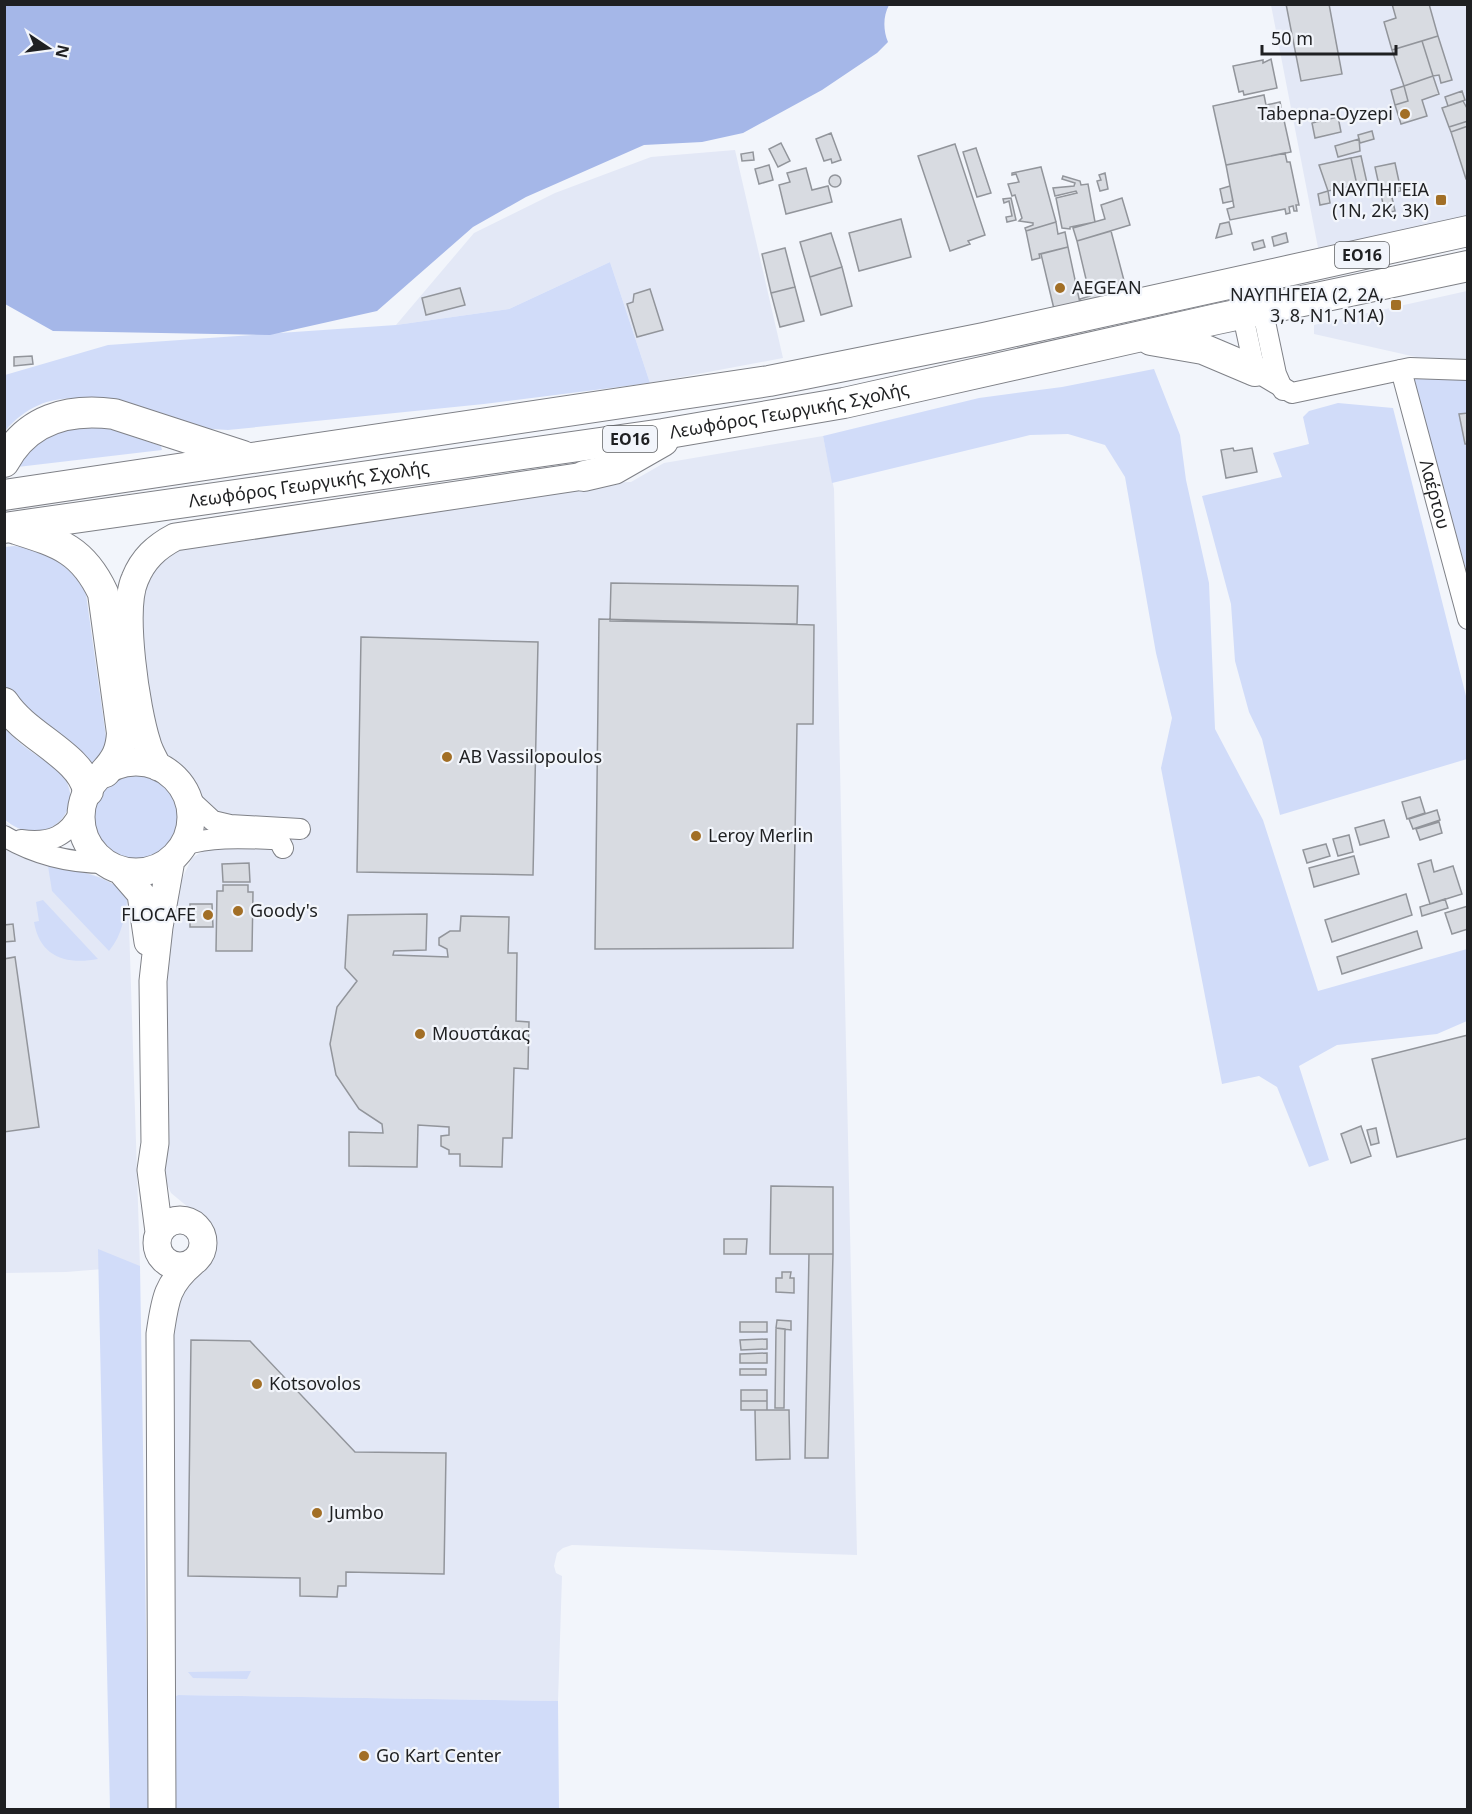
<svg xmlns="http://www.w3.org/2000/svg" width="1472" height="1814" viewBox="0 0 1472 1814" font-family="'Noto Sans',sans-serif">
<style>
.built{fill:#e3e8f6}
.green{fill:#d1dcf9}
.water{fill:#a5b7e8}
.building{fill:#d8dbe1;stroke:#92959b;stroke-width:1.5}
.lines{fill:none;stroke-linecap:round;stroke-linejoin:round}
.street-casing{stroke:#7f8187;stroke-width:22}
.secondary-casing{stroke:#7f8187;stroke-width:29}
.primary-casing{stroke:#7f8187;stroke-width:32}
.street{stroke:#fff;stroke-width:20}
.secondary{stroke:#fff;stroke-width:27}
.primary{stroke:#fff;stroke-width:30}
.poi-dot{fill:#a26f26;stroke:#f2f5fb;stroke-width:2}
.labels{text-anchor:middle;stroke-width:4.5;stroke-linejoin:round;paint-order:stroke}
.shield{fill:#f2f5fb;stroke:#5e6063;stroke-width:1.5}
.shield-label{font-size:16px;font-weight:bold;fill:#1f2022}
.poi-label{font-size:18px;fill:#1f2022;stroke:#f2f5fb;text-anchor:start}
.street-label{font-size:18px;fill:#1f2022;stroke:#f2f5fb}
</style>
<rect width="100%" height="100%" fill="#f2f5fb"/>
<path class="built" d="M1271 5H1467V220L1321 263Z
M735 150 783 358 650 383 610 262 509 309 396 325 474 233 555 193 651 157Z
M1467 291V363L1416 357 1314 334V325Z
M823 436 834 489 857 1555 572 1545 563 1548 557 1553 554 1566 556 1573 562 1576 558 1701 178 1695 172 1698 166 1318 199 1262 208 1254 213 1241 200 1217 171 1193 165 1180 161 1010 175 893 192 858 205 850 218 847 207 809 194 785 157 747 131 616 149 554 568 483 631 482 664 463Z
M4 820 52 866 79 870 105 879 128 894 140 1266 66 1272 5 1273Z"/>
<path class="green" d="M610 262 650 383 484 404 228 430C217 429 206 429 195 428 131 416 61 366 5 431V375L108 345 396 325 509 309Z
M1154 369 1180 435 1186 480 1209 583 1215 729 1263 820 1318 991 1467 949V1021L1437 1034 1337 1045 1299 1066 1329 1160 1309 1167 1277 1087 1259 1076 1222 1084 1161 768 1172 718 1156 653 1125 477 1105 445 1068 434 1030 435 832 483 823 436 979 398 1062 387Z
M1412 378 1467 380V569H1466Z
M1338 403 1393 408 1467 700V759L1280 815 1262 739 1249 712 1235 661 1231 604 1202 496 1282 477 1273 453 1309 444 1303 417 1309 411Z
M99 425 161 446 162 450 9 468 55 427Z
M14 546C46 549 72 566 86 594L107 744 94 764 43 731 5 691V547Z
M4 728C12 735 20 744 29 750 41 759 57 765 65 779 80 803 61 831 34 832 23 832 13 826 5 820Z
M92 817a44 44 0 1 1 88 0a44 44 0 1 1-88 0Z
M48 866C77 870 104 875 128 894 125 915 123 934 109 951L52 891Z
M43 900 98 959C66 965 40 957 34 922L39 921 36 902Z
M98 1249 140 1266 149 1809H110Z
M251 1671 247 1679 193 1678 188 1672Z
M178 1695 558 1701 559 1809H170L172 1698Z"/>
<path class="water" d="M4 5 5 4 889 5C883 16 883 30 888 42L877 53 822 90 743 133 702 142 644 145 526 197 473 227 377 311 270 335 53 331 5 304Z"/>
<path class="building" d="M1286 4H1329L1342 74 1301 81Z
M1392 4H1429L1438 36 1392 50 1384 22 1396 18Z
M1438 36 1452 80 1441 83 1439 75 1433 76 1422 41Z
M1422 41 1433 76 1404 86 1392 50Z
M1271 59 1277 88 1244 95 1243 91 1239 92 1233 66 1263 60V63Z
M1433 76 1439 94 1422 100 1427 116 1401 124 1395 105 1408 101 1404 86Z
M1404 86 1408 101 1395 105 1391 90Z
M1462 91 1465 100 1448 106 1445 97Z
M1264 95 1266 105 1280 102 1291 152 1226 165 1213 106Z
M1463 101 1468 110V121L1449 127 1442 108Z
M1338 117 1341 132 1315 138 1312 123Z
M1468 121V126L1451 132 1449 127Z
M1468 126V179H1466L1451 132Z
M1372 131 1374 139 1360 143 1358 135Z
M831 133 841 160 832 163 831 159 824 161 816 139Z
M1359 139 1360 151 1338 157 1335 146Z
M781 143 790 161 778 167 769 149Z
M955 144 985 235 968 241 970 244 950 251 918 156Z
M976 148 991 193 977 197 963 152Z
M753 152 754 160 742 161 741 154Z
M1285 153 1287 162H1290L1299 205H1296L1297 211H1294L1293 206 1289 207 1290 213 1286 214 1285 209 1230 220 1227 209 1234 207 1226 165Z
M1361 156 1367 183 1357 185 1351 158Z
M1351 158 1357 185 1328 191 1319 165Z
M1395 163 1401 191 1391 193 1395 211 1385 213 1375 167Z
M769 165 773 180 759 184 755 169Z
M1041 167 1056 222 1026 231 1025 228 1033 225V223L1019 221 1022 218 1015 195 1012 196 1008 184 1019 182 1016 174 1012 175V173Z
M806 168 812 190 828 186 832 202 786 214 779 185 790 182 787 173Z
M1105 173 1108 189 1100 191 1097 181 1101 180 1099 175Z
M829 181a6 6 0 1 1 12 0a6 6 0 1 1-12 0Z
M1063 176 1080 181 1081 185 1088 184 1095 222 1070 227V229L1062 228 1056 198 1077 193 1076 191 1055 196 1053 188 1074 186 1075 183 1062 179Z
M1230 186 1233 201 1223 203 1220 189Z
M1328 191 1330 203 1320 205 1318 194Z
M1011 198 1016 220 1007 222 1006 217 1012 216 1009 201 1004 203 1003 199Z
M1122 198 1130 225 1077 241 1073 228 1105 219 1101 205Z
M901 219 911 257 859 271 849 233Z
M1056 222 1058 234 1065 232 1068 247 1039 254 1040 258 1032 260 1026 231Z
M1229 222 1232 234 1216 238 1220 224Z
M1111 231 1127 292 1081 304 1080 299 1090 296 1077 241Z
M831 233 842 267 810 277 800 242Z
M1286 233 1288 242 1274 246 1272 237Z
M1263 240 1265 247 1254 250 1252 243Z
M1068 247 1080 303 1054 309 1041 254Z
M785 248 795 287 771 293 762 254Z
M842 267 852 306 821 315 810 277Z
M795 287 804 321 780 327 771 293Z
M460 288 465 305 426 315 422 298Z
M650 289 663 330 637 337 627 304 633 302 634 294Z
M32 356 33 364 14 366V357Z
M1468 413V444H1465L1459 414Z
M1233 448 1234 451 1252 448 1257 472 1226 478 1221 450Z
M611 583 798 586 797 624 610 621Z
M599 619 814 625 813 724H797L793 948 595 949Z
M361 637 538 642 533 875 357 872Z
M1420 797 1425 813 1407 819 1402 802Z
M1437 810 1440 820 1413 829 1409 819Z
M1384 820 1389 837 1360 845 1355 828Z
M1439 822 1442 833 1420 840 1416 829Z
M1349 835 1353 852 1338 856 1333 839Z
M1326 844 1330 856 1307 863 1303 850Z
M1354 856 1359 874 1314 887 1309 868Z
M1431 860 1434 872 1453 866 1462 894 1430 904 1418 864Z
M249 863 250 882H223L222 864Z
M223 885H248V892H253L252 951H216L217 891H223Z
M1406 894 1412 915 1332 942 1325 920Z
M1445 899 1448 908 1422 916 1420 907Z
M190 904H212L213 927H190Z
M1468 906V929L1452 934 1445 913Z
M427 914 426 950 394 951 393 955 448 957 447 949 439 945V938L450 931H460L461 916 509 917 508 953H517L516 1021 529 1022 528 1069 514 1068 512 1138H503L502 1167 460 1166V1154H449V1150L441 1146V1136L449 1135V1127L418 1125 417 1167 349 1166V1132L383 1133 382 1124 359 1109 336 1075 330 1044 337 1007 357 981 345 968 348 915Z
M13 924 15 941 4 942V925Z
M1417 931 1422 948 1342 974 1337 957Z
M15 957 39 1127 4 1132V959Z
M1468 1035V1138L1397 1157 1372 1059Z
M1361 1126 1371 1156 1351 1163 1341 1134Z
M1376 1128 1379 1143 1371 1145 1367 1130Z
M771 1186 833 1187V1254H770Z
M724 1239H747L746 1254H724Z
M809 1254H833L828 1458H805Z
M782 1272H791L790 1278H794V1293L776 1292V1278H782Z
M777 1320 791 1321V1330L776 1328Z
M740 1322H767V1332H740Z
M776 1328 785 1329 784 1408H775Z
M767 1339V1349L741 1350 740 1340Z
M191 1340 250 1341 355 1452 446 1453 444 1574 346 1572V1586H338L337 1597 300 1596V1578L188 1576Z
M767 1353V1363H740V1354Z
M740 1369H766V1375H740Z
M741 1390H767V1401H741Z
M741 1401H767V1410H741Z
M755 1410H789L790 1459 756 1460Z"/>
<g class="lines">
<g class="street-casing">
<g id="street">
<path d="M1260 298 1276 374 1283 390"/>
<path d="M1240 302 1255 371 1292 393 1410 368 1468 370"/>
<path id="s1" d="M1401 370 1468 619"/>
<path d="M186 796 213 821 230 825 300 829"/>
<path d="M4 836C36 855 68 863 106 863"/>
<path d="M21 840C50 844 68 837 81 810"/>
<path d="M183 845C214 836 243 838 274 839L279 840 283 848"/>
</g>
</g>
<g class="secondary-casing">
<path id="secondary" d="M81 817a55 55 0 1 1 110 0a55 55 0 1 1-110 0Z
M158 767C154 759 149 751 147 743 136 709 121 610 135 579 143 559 156 547 175 537L584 476
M121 871 141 894 148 942
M157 1243a23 23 0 1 1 46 0a23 23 0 1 1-46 0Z
M159 1232 151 1170 155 1143 153 981 159 927 171 860
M162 1810 160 1334C165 1301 166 1285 192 1263"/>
</g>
<g class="primary-casing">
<g id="primary">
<path d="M1151 340 1203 349 1255 371"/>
<path d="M4 462C27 419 68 408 114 414L243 456"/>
<path d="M584 476 614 469 663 441"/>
<path d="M4 495 769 381 984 338 1468 231"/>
<path id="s2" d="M4 528 663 434 844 403 1217 319 1468 266"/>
<path d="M16 529C60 543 83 550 103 593L122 733C121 751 116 760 105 772"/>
<path d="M4 703C26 737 82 756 88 791"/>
</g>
</g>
<use href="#street" class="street"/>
<use href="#secondary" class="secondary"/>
<use href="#primary" class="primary"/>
</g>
<g class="poi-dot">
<circle cx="1405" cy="114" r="6"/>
<rect x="1435" y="194" width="12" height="12" rx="3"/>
<circle cx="1060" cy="288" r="6"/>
<rect x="1390" y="299" width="12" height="12" rx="3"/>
<circle cx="447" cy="757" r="6"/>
<circle cx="696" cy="836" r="6"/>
<circle cx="238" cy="911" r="6"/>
<circle cx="208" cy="915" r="6"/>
<circle cx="420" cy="1034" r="6"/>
<circle cx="257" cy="1384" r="6"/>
<circle cx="317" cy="1513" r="6"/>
<circle cx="364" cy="1756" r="6"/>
</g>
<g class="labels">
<g class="shield">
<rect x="1335" y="242" width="54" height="26" rx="4.5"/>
<rect x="603" y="426" width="54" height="26" rx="4.5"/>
</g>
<g class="shield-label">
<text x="1362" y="261">ΕΟ16</text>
<text x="630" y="445">ΕΟ16</text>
</g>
<g class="poi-label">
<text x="1393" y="120" text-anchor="end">Tabepna-Oyzepi</text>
<text x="1429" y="196" text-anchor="end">ΝΑΥΠΗΓΕΙΑ<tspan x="1429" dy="21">(1Ν, 2Κ, 3Κ)</tspan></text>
<text x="1072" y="294">AEGEAN</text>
<text x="1384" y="301" text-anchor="end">ΝΑΥΠΗΓΕΙΑ (2, 2Α,<tspan x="1384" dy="21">3, 8, Ν1, Ν1Α)</tspan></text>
<text x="459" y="763">AB Vassilopoulos</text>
<text x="708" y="842">Leroy Merlin</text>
<text x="250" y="917">Goody's</text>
<text x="196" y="921" text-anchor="end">FLOCAFE</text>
<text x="432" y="1040">Μουστάκας</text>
<text x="269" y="1390">Kotsovolos</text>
<text x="329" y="1519">Jumbo</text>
<text x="376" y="1762">Go Kart Center</text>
</g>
<g class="street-label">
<text dy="6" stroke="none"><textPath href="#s2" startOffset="794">Λεωφόρος Γεωργικής Σχολής</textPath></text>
<text dy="6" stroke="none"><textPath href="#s2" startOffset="308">Λεωφόρος Γεωργικής Σχολής</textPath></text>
<text dy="6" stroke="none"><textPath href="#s1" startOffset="129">Λαέρτου</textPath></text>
</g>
</g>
<rect width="1472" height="1814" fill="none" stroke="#1f2022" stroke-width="12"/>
<g transform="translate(48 48) rotate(103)" stroke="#f2f5fb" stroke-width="4.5" paint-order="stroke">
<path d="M0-4.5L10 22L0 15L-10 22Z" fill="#1f2022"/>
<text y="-9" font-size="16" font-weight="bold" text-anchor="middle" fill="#1f2022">N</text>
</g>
<path d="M1262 45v9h134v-9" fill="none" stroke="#1f2022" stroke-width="3"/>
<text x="1271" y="45" font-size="18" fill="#1f2022" stroke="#f2f5fb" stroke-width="4.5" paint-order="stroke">50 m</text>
</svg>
